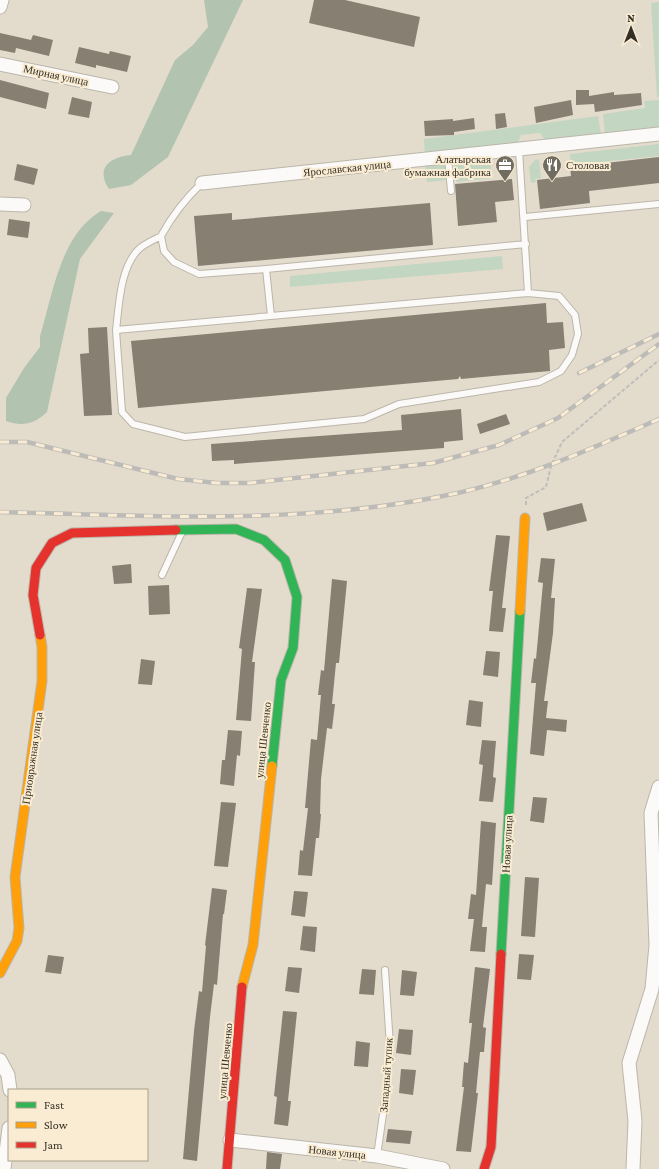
<svg xmlns="http://www.w3.org/2000/svg" width="659" height="1169" viewBox="0 0 659 1169" font-family="'Crimson Pro',serif">
<style>
.green{fill:#c3d6c1}
.forest{fill:#b2c4b0}
.building{fill:#867f72}
.lines{fill:none;stroke-linecap:round;stroke-linejoin:round}
.lane-casing{stroke:#bbb6aa;stroke-width:8}
.street-casing{stroke:#bbb6aa;stroke-width:15}
.fast-casing{stroke:#bbb6aa;stroke-width:11}
.slow-casing{stroke:#bbb6aa;stroke-width:11}
.jam-casing{stroke:#bbb6aa;stroke-width:11}
.path{stroke:#c1beba;stroke-width:2;stroke-dasharray:4 2;stroke-linecap:butt}
.lane{stroke:#fbfaf8;stroke-width:6}
.street{stroke:#fbfaf8;stroke-width:13}
.fast{stroke:#30b455;stroke-width:9}
.slow{stroke:#ff9f0a;stroke-width:9}
.jam{stroke:#e5322d;stroke-width:9}
.rail-casing{stroke:#bdbbb7;stroke-width:4.5}
.rail{stroke:#f9ecd2;stroke-width:3;stroke-dasharray:9;stroke-linecap:butt}
.labels{text-anchor:middle;stroke-width:4;stroke-linejoin:round;paint-order:stroke}
.street-label{font-size:11px;fill:#342f25;stroke:#f9ecd2}
.poi-label{font-size:11px;fill:#342f25;stroke:#f9ecd2;text-anchor:end}
</style>
<rect width="100%" height="100%" fill="#e3dccd"/>
<path class="green" d="M659 2V97H657L651 3Z
M659 100V127L605 134 603 114 645 108 644 101Z
M598 116 601 134 545 140 540 133 521 135 517 145 425 157 424 139Z
M659 144V156L571 165 570 154Z
M490 159 492 178 456 182 454 162Z
M539 159 541 178 535 179 536 182 531 183 529 167 535 160Z
M445 162 447 180 427 182 425 164Z
M502 256 503 269 290 287V276Z"/>
<path class="forest" d="M204 0H243L168 157 131 185 109 189C95 168 110 157 131 155L175 60 193 45 208 27Z
M101 211 114 213 80 259 47 412C35 424 22 427 6 421V398L24 368 40 347V336C53 294 60 235 101 211Z"/>
<path class="building" d="M314 0H345L420 17 414 47 309 23Z
M0 33 31 40 33 35 53 40 49 56 16 48 15 53 0 50Z
M79 47 109 54 110 51 131 56 127 72 96 65V68L75 63Z
M0 80 49 93 46 109 0 97Z
M576 90H589V96L614 92V95L641 93 642 105 595 112 594 104 576 105Z
M72 97 92 102 89 118 68 114Z
M571 100 573 115 536 123 534 107Z
M505 113 507 127 496 129 495 114Z
M474 118 475 129 454 132V135L425 136 424 121 453 119V121Z
M659 157V183L589 191 590 203 540 209 537 180 571 176 570 167Z
M17 164 38 169 34 185 14 180Z
M512 179 514 200 495 202 497 222 458 226 455 184Z
M430 203 433 245 198 266 194 216 232 213V220Z
M9 219 30 222 28 238 7 235Z
M546 303 547 323 563 322 565 348 549 350 550 371 461 379 460 376 458 379 138 408 131 341Z
M107 327 112 415 84 416 80 354 89 353 88 328Z
M461 409 463 440 444 442V448L234 464V460L212 461 211 444 402 430 401 415Z
M506 414 510 424 480 434 477 424Z
M582 503 587 521 547 531 543 513Z
M496 535 510 536 502 608H506L503 632 489 631 493 591H489Z
M541 558 555 559 551 598H555L553 633 544 701H548L546 718 567 720 566 732 547 730 544 756 530 754 536 683H531L534 658 536 659 543 583 538 582Z
M131 564 132 583 114 584 112 566Z
M332 579 347 581 339 663H336L332 704H335L332 729 327 728 321 779 320 814H321L319 838H316L312 876 298 875 300 850 303 851 308 808H305L311 739 317 740 321 695H318L321 670 324 671Z
M169 585 170 614 149 615 148 586Z
M247 588 262 589 252 662H255L251 721 236 720 242 649 239 648Z
M486 651 500 652 498 677 483 675Z
M141 659 155 661 152 685 138 684Z
M469 700 483 702 481 727 466 725Z
M228 730 242 731 240 756 237 755 234 786 220 784 222 760H225Z
M482 740 496 741 493 777 496 778 493 802 479 801 483 765 479 764Z
M533 797 547 798 544 823 530 821Z
M221 802 236 803 228 867 214 866Z
M481 821 496 823 492 885 486 884 482 927H487L485 952 470 951 474 919H468L471 894 476 895Z
M525 877 539 878 535 937 521 936Z
M212 888 227 890 224 914H223L217 985 214 984 210 1017 197 1161 183 1159 194 1031 199 991 202 992 206 946 205 945Z
M294 891 308 892 305 917 291 915Z
M303 926 317 927 315 952 300 950Z
M519 954 534 955 531 980 517 979Z
M48 955 64 957 61 974 45 972Z
M288 967 302 968 299 993 285 991Z
M475 967 490 969 483 1027 486 1028 484 1052H480L476 1093H478L471 1152 456 1151 464 1087H462L464 1062 468 1063 472 1023H469Z
M362 969 376 970 374 995 359 994Z
M402 970 417 972 414 996 400 995Z
M283 1011 297 1012 288 1101H291L288 1126 274 1124 277 1097 274 1096Z
M399 1029 413 1030 411 1055 396 1053Z
M356 1041 370 1043 368 1067 354 1066Z
M401 1069 416 1070 413 1095 399 1093Z
M388 1129 412 1131 410 1144 386 1142Z
M267 1152 282 1154 280 1169H266Z"/>
<g class="lines">
<g class="lane-casing">
<path id="lane" d="M519 150 528 293 116 330 122 412 133 424 185 437 364 419 399 404 539 382 561 371 572 355 578 334 575 315 559 296 528 293
M448 158 451 191
M202 183C185 199 172 216 161 236L164 251 174 262 199 274 266 269 271 316
M525 217 659 204
M266 269 526 244
M116 330C119 306 120 267 139 249 144 244 154 240 161 236
M162 575 182 532
M377 1156 387 1086 390 1046 385 970"/>
</g>
<g class="street-casing">
<path id="street" d="M0 7 2 0
M0 64 112 87
M202 183 659 134
M0 204 24 205
M0 1060 8 1075 10 1090
M230 1140 377 1156 443 1169
M4 1169 9 1128
M633 1169 635 1121 629 1063 652 989 656 945 651 813 659 787"/>
</g>
<g class="fast-casing">
<path id="fast" d="M176 530 236 529 264 540 285 560 297 597 293 648 281 680 272 766
M501 954 520 611"/>
</g>
<g class="slow-casing">
<path id="slow" d="M520 611 525 518
M0 973 17 941 19 928 15 877 42 681V647L40 635
M242 987 253 945 272 766"/>
</g>
<g class="jam-casing">
<path id="jam" d="M40 635 33 595 36 568 52 543 72 533 176 530
M227 1169 242 987
M484 1169 491 1147 501 954"/>
</g>
<path class="path" d="M526 505V498L546 487 551 466 562 442 659 360"/>
<use href="#lane" class="lane"/>
<use href="#street" class="street"/>
<use href="#fast" class="fast"/>
<use href="#slow" class="slow"/>
<use href="#jam" class="jam"/>
<g class="rail-casing">
<path id="rail" d="M579 373 659 334
M0 442H27L178 479 217 483H250L433 463 499 445 558 418 659 344
M0 512C155 516 310 526 462 492 531 476 595 447 659 419"/>
</g>
<use href="#rail" class="rail"/>
</g>
<defs>
<g id="office-pin" transform="scale(1)"><path d="M0 17L-7.5 6A9.5 9.5 0 1 1 7.5 6Z" fill="#716c60" stroke="#f9ecd2"/><path d="M-6-3h4V-5.5h4V-3h4V5H-6ZM-1-4.5V-3h2v-1.5ZM-6 0V1H6V0Z" fill="#fff"/></g>
<g id="restaurant-pin" transform="scale(1)"><path d="M0 17L-7.5 6A9.5 9.5 0 1 1 7.5 6Z" fill="#716c60" stroke="#f9ecd2"/><path d="M-5-6h1v4h1v-4h1v4h1v-4h1v5L-1.5 .5V6h-2V.5L-5-1ZM5-6V6H3V1.5H1.5Q1.5-4 5-6Z" fill="#fff"/></g>
</defs>
<g fill-rule="evenodd">
<use href="#office-pin" x="505" y="165"/>
<use href="#restaurant-pin" x="552" y="165"/>
</g>
<g class="labels">
<g class="street-label">
<text transform="translate(56 75) rotate(12)" y="4">Мирная улица</text>
<text transform="translate(347 168) rotate(-6)" y="4">Ярославская улица</text>
<text transform="translate(263 740) rotate(-84)" y="4">улица Шевченко</text>
<text transform="translate(32 758) rotate(-82)" y="4">Приовражная улица</text>
<text transform="translate(507 844) rotate(-87)" y="4">Новая улица</text>
<text transform="translate(225 1061) rotate(-85)" y="4">улица Шевченко</text>
<text transform="translate(386 1075) rotate(-86)" y="4">Западный тупик</text>
<text transform="translate(337 1152) rotate(6)" y="4">Новая улица</text>
</g>
<g class="poi-label">
<text x="491" y="163">Алатырская<tspan x="491" dy="13">бумажная фабрика</tspan></text>
<text x="566" y="169" text-anchor="start">Столовая</text>
</g>
</g>
<rect x="8" y="1089" width="140" height="72" fill="#f9ecd2" stroke="#aaa08d"/>
<rect x="16" y="1102" width="20" height="6" fill="#30b455" stroke="#aaa08d"/>
<text x="44" y="1109" font-size="12" fill="#342f25">Fast</text>
<rect x="16" y="1122" width="20" height="6" fill="#ff9f0a" stroke="#aaa08d"/>
<text x="44" y="1129" font-size="12" fill="#342f25">Slow</text>
<rect x="16" y="1142" width="20" height="6" fill="#e5322d" stroke="#aaa08d"/>
<text x="44" y="1149" font-size="12" fill="#342f25">Jam</text>
<g transform="translate(631 28)" stroke="#f9ecd2" stroke-width="3" paint-order="stroke">
<path d="M0-3L7 15L0 10L-7 15Z" fill="#342f25"/>
<text y="-6" font-size="11" font-weight="bold" text-anchor="middle" fill="#342f25">N</text>
</g>
</svg>
